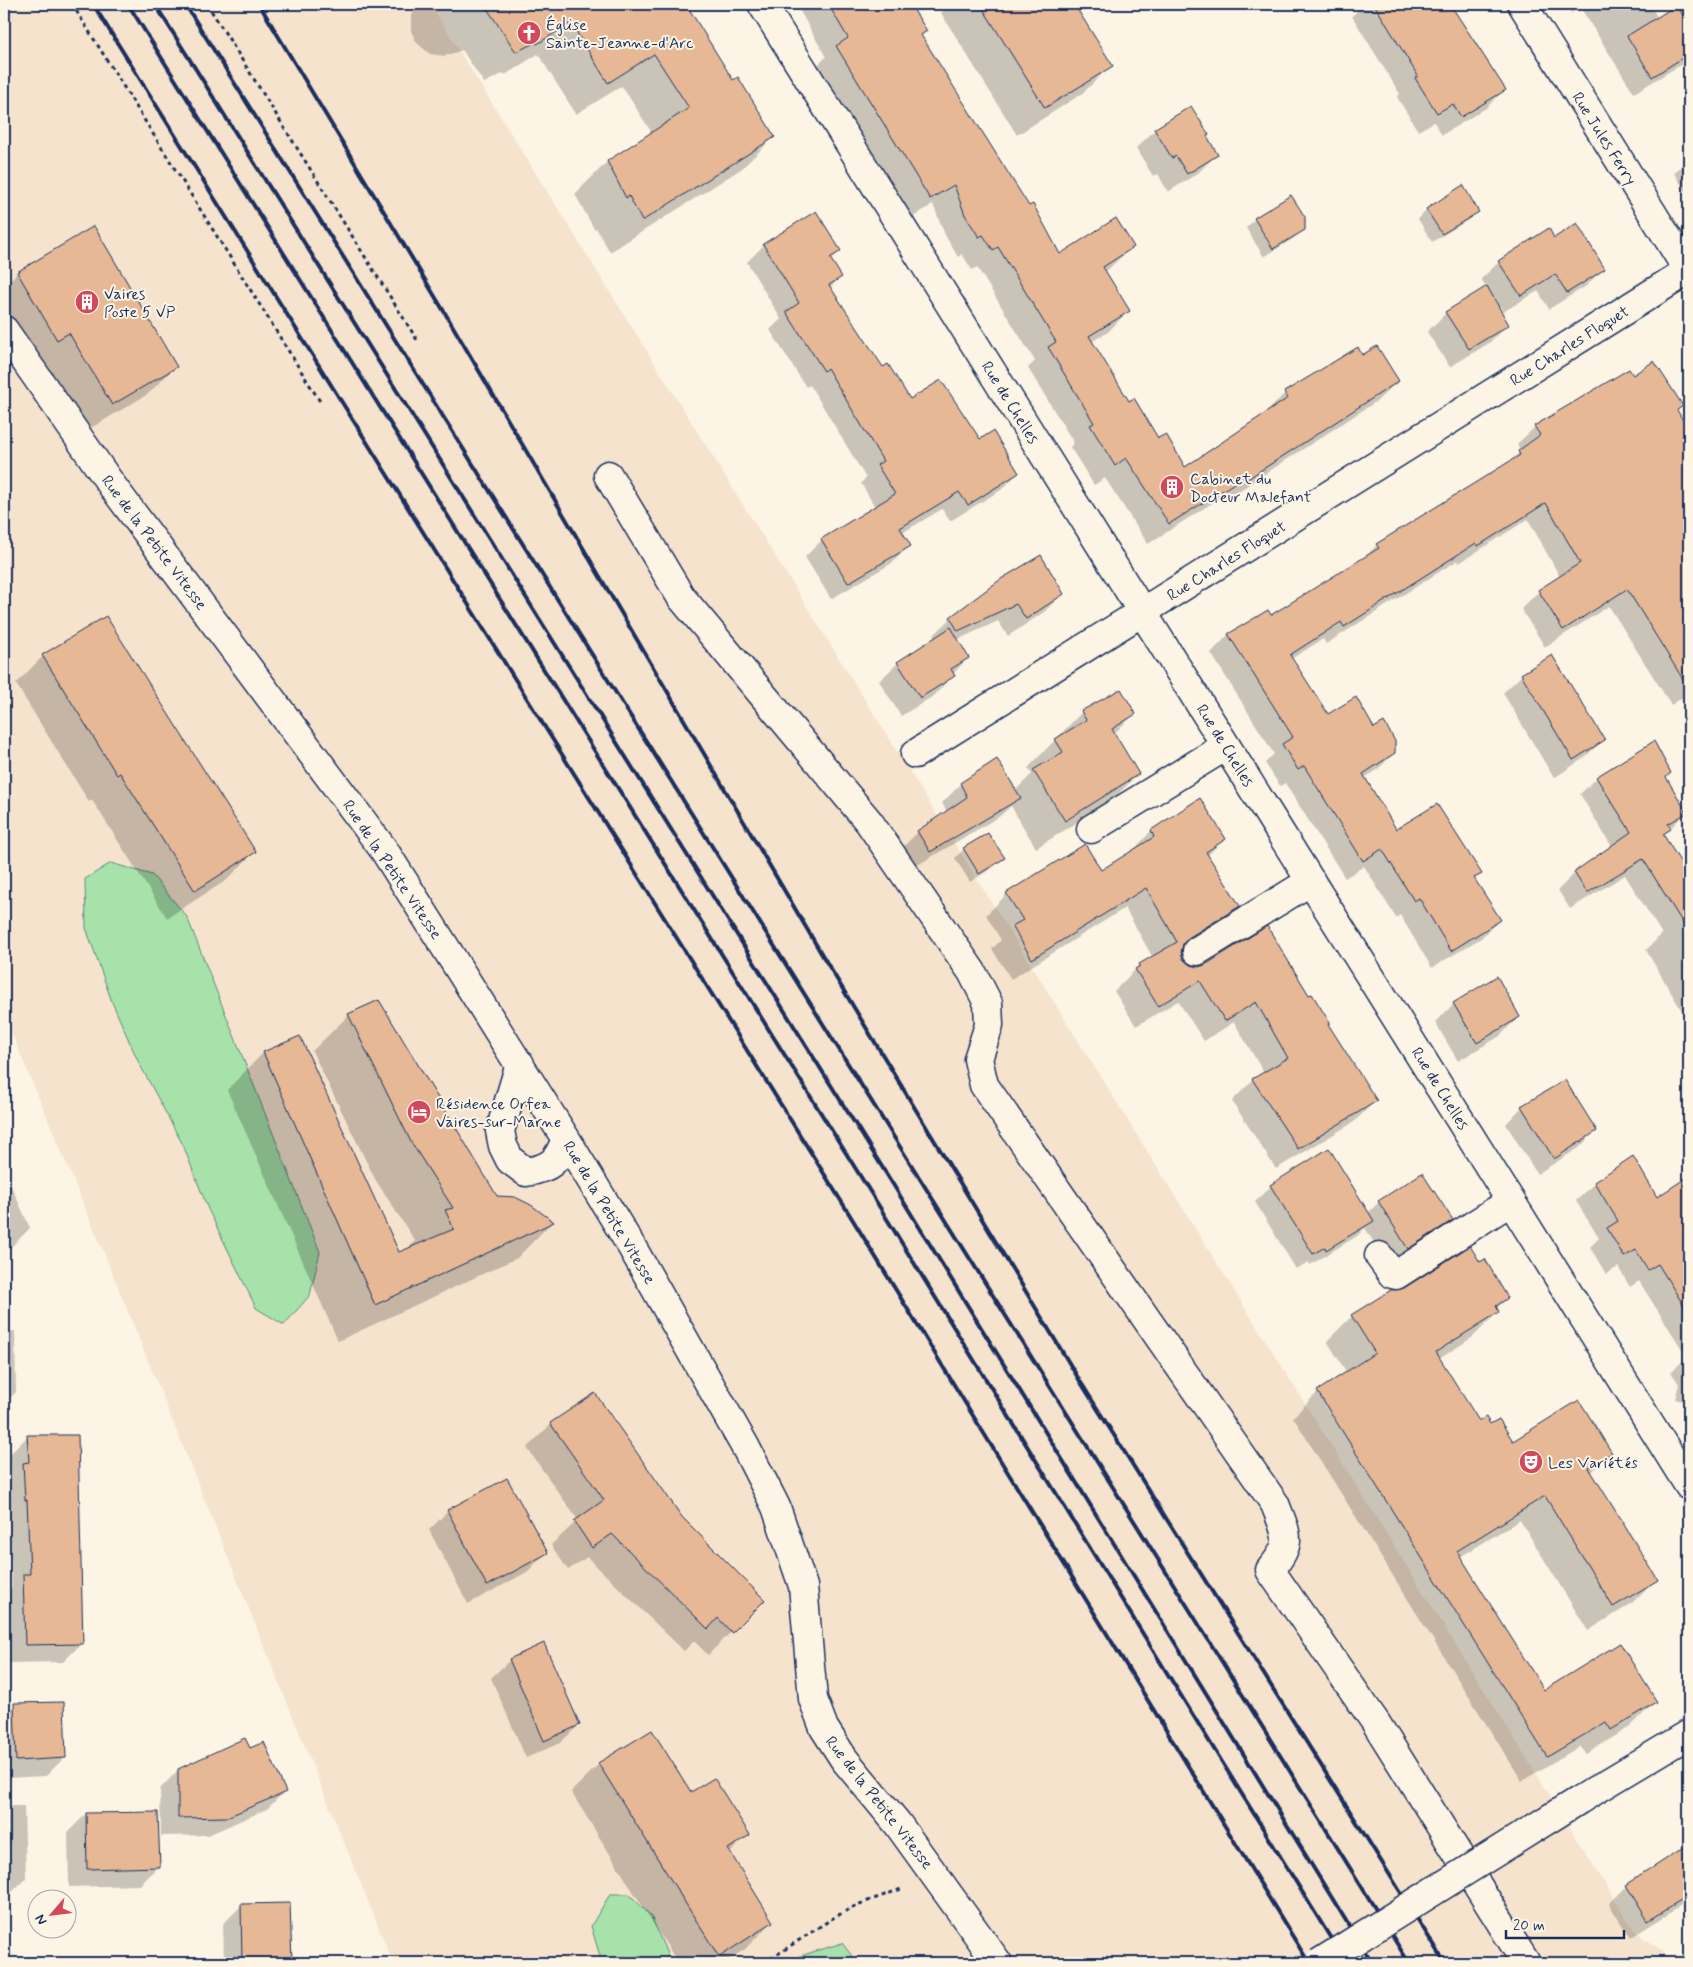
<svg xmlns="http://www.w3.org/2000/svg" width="1693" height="1967" viewBox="0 0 1693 1967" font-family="Mynerve,sans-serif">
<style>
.built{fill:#f5e3cd}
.green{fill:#a6e2a9;stroke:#608884}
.shadow{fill:#0003}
.building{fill:#e6b896;stroke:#1b2f5e}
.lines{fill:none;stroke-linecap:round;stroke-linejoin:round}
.minor-casing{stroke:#1b2f5e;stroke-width:31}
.path{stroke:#1b2f5e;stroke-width:3;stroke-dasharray:4 4;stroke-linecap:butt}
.minor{stroke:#fcf5e5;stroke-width:28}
.rail{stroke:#1b2f5e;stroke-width:4}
.minor-bridge-casing{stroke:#1b2f5e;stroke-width:31;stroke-linecap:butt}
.minor-bridge{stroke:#fcf5e5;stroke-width:28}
.labels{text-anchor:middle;stroke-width:4;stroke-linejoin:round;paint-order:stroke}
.poi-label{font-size:16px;fill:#1b2f5e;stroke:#fcf5e5;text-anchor:start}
.street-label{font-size:16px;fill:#1b2f5e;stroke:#fcf5e5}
</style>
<rect width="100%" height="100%" fill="#fcf5e5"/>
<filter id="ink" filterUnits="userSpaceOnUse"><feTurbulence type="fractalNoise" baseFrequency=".02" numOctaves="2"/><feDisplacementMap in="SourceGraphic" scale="10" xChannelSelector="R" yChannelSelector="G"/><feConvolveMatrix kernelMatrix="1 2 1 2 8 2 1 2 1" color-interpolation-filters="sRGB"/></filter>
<g filter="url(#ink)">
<path class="built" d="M4 4H430L1634 1930 1675 1963H393L107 1260 4 1015Z"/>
<path class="green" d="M111 863 152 875 187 917 320 1252 310 1295 284 1325 256 1308 208 1209 183 1145 138 1061 112 1002 86 928 85 879Z
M610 1894H629L651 1916 671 1963H602L591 1926Z
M842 1943 852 1956 850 1963H786L800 1956Z"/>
<path class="shadow" d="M419 4H636L655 36 733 82 774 137 741 169 610 252 596 228 594 229 575 194 607 162 652 133 622 86 576 114 538 54 505 75 504 73 484 83 462 50 445 56 430 54 417 43 411 31V16Z
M796 4H882L889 14 908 4 926 30 920 36 1059 256 1132 247 1105 272 1128 311 1108 332 1091 342 1129 403 1157 440 1184 469 1265 414 1285 393 1362 357 1398 381 1377 401 1225 500 1223 496 1148 544 1105 478 1094 485 1070 447 1074 443 1028 368 1035 361 977 267 972 270 962 254 958 257 945 235 933 204 910 219 816 67 826 57Z
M951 4H1073L1111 65 1083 93 1017 135 941 13Z
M1364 4H1438L1450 24 1504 90 1486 108 1442 135 1434 122 1418 131 1397 97 1400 94 1352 16Z
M1565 4H1649L1658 18 1676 7 1689 29V56L1682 64 1634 93 1580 7 1571 13Z
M1155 130 1205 137 1216 155 1198 173 1168 192 1158 174 1153 176 1136 148Z
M1689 158V197L1674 173Z
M1291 197 1303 229 1294 238 1264 257 1246 228 1255 219Z
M1427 210 1477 211 1468 220 1432 242 1418 219Z
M93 228 176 366 148 394 84 432 4 325V287L17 273Z
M1554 239 1603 269 1586 286 1549 309 1538 291 1503 312 1500 306 1498 308 1507 325 1489 343 1450 367 1427 332 1446 313 1487 288 1481 279 1499 262Z
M764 245 840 251 830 261 840 277 830 288 883 369 909 401 980 441 1018 473 1001 490 950 521 942 509 902 533 909 546 892 563 831 599 805 557 822 540 875 507 861 483 866 478 810 385 806 387 770 330 781 319 747 262Z
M1633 376 1681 406 1676 411 1689 434V442L1673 458 1689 484V574L1683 578 1689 587V693L1671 705 1609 606 1545 647 1521 609 1539 591 1560 577 1528 519 1459 563 1458 560 1326 644 1323 639 1291 659 1328 716 1374 730 1394 753 1376 771 1364 778 1396 831 1480 873 1474 880 1499 920 1481 938 1432 968 1400 915 1396 918 1364 866 1345 878 1285 783 1280 786 1265 763 1274 754 1211 653 1228 635 1268 612 1271 617 1360 562 1377 545 1504 467 1521 451 1517 444 1535 427Z
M1062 594 1044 612 1008 636 998 621 957 640 968 657 935 695 901 716 879 681 898 663 935 639 933 636 951 618Z
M43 656 254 852 227 880 167 918 92 800 89 802 16 684Z
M1522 675 1603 740 1584 758 1554 778 1503 693Z
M1120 690 1134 714 1114 734 1138 774 1110 802 1036 848 1011 806 1000 816 911 869 899 851 918 832 947 812 942 803 961 784 997 761 1015 791 1032 774 1028 768 1082 712Z
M1597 778H1665L1685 813 1663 836 1689 879V1007L1682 1011 1646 950 1662 934 1625 875 1570 909 1558 890 1575 873 1612 847 1580 794Z
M1151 831 1224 839 1207 856 1238 906 1217 927 1181 950 1182 959 1189 966 1327 1024 1375 1101 1354 1122 1276 1169 1232 1101 1253 1080 1264 1073 1234 1022 1204 1041 1178 1001 1136 1026 1114 991 1140 965 1153 958 1125 908 1011 979 992 949 1001 940 986 915 1007 894 1100 871 1131 853Z
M964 849 1003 858 994 867 970 882 955 858Z
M1454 1004 1518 1017 1500 1036 1458 1061 1435 1022Z
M349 1015 497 1197 552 1222 517 1258 338 1341 227 1090 263 1053 299 1038 399 1254 410 1249 409 1247 415 1241 375 1179 312 1051Z
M1522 1107 1595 1131 1579 1148 1537 1174 1506 1124Z
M4 1170 30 1228 4 1254Z
M1595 1183 1657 1199 1663 1194 1689 1237V1403L1675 1399 1679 1384 1671 1372 1687 1357 1639 1281 1630 1287 1618 1267 1606 1274 1590 1247 1599 1238 1576 1201Z
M1271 1186 1368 1213 1379 1202 1451 1220 1432 1238 1389 1267 1365 1228 1357 1236 1310 1265 1309 1262 1296 1269 1255 1202Z
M1507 1298 1496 1309 1498 1312 1473 1337 1439 1359 1479 1423 1489 1426 1513 1442 1611 1453 1591 1473 1656 1579 1631 1604 1588 1631 1520 1520 1460 1557 1544 1691 1655 1702 1630 1727 1586 1754 1580 1746 1522 1781 1293 1417 1318 1392 1347 1373 1327 1341 1352 1316Z
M15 1331 16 1392 4 1404V1332Z
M595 1395 681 1518 763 1600 708 1655 694 1641 684 1651 587 1557 568 1570 551 1545 578 1520 527 1448 551 1424Z
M28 1436 81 1644 63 1662 7 1663 5 1594 12 1587 10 1518H7L6 1482 11 1477 10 1454Z
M448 1511 546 1553 527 1572 468 1604 429 1530Z
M510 1660 579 1725 560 1743 526 1758 491 1678Z
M15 1705 64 1758 46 1776 4 1778V1716Z
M250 1750 285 1791 267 1809 208 1835 161 1836 160 1789 178 1770Z
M599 1764 691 1793 748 1835 729 1854 772 1922 744 1950 723 1963H678L571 1792Z
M4 1806H24L26 1878 7 1897H4Z
M86 1814 158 1867 140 1885 69 1887 68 1832Z
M1689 1857V1901L1630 1938 1609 1904 1627 1886Z
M289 1904 291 1963H224L223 1924 241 1906Z"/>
<path class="building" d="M484 4H686L733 80 738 77 775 137 642 221 629 196 626 198 607 161 689 108 654 54 608 83 571 23 537 44 536 42 516 52Z
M828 4H910L927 31 921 35 1029 206 1033 204 1060 254 1116 218 1134 247 1103 267 1130 311 1089 336 1129 401 1134 398 1158 438 1166 434 1185 467 1288 398 1284 392 1358 347 1362 355 1377 346 1399 381 1246 480 1244 477 1169 524 1126 458 1115 466 1090 425 1094 423 1048 347 1056 342 998 247 993 250 983 235 979 237 965 215 954 185 930 199 836 46 848 38Z
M980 4H1074L1113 66 1045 108Z
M1374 4H1450L1506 90 1461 117 1453 104 1437 113 1415 78 1418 76Z
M1677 5 1689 26V54L1652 77 1627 36Z
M1191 106 1209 135 1207 136 1218 155 1187 174 1176 156 1172 158 1154 129Z
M1463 185 1479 212 1442 234 1426 209Z
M1291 195 1305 217V230L1273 249 1254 218Z
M816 211 841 251 830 258 842 277 829 285 883 367 888 364 910 399 941 380 980 439 993 431 1019 473 968 505 959 492 900 528 911 546 848 583 821 539 895 494 877 465 883 461 827 368 824 371 786 312 799 303 763 244Z
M1577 223 1605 269 1567 293 1555 274 1521 296 1498 261 1549 228 1554 238Z
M94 226 177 367 112 405 69 333 57 340 17 272Z
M1487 286 1509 325 1469 349 1445 312Z
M1654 361 1683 406 1677 410 1689 431V689L1627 589 1563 630 1538 590 1580 563 1546 503 1478 546 1476 543 1344 627 1341 622 1290 655 1328 714 1356 697 1374 728 1384 722 1395 741V753L1363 774 1396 829 1437 804 1482 874 1474 878 1501 920 1451 951 1419 898 1414 901 1382 849 1363 861 1304 766 1298 770 1282 744 1293 737 1228 634 1268 610 1271 615 1379 548 1376 544 1520 455 1518 451 1540 435 1534 426 1629 369 1633 375Z
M1041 555 1064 594 1026 619 1016 604 958 631 950 617 1001 579Z
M106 616 256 852 195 891 120 773 117 775 42 655Z
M951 627 969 658 951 669 955 676 920 698 897 662Z
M1552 655 1605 740 1573 760 1521 674Z
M1121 689 1136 714 1112 729 1139 774 1065 821 1033 770 1063 752 1055 739 1086 720 1081 711Z
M1654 741 1671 773 1666 777 1687 813 1668 824 1671 829 1663 834 1689 876V933L1643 859 1587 893 1574 872 1631 832 1596 777Z
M997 759 1021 798 930 852 917 831 967 797 960 783Z
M1200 798 1226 839 1206 852 1240 906 1188 938 1183 944 1181 952 1183 959 1190 965 1198 967 1205 965 1267 926 1309 995 1312 994 1330 1023 1328 1024 1377 1101 1298 1149 1252 1079 1288 1058 1256 1002 1225 1021 1200 981 1158 1006 1135 969 1140 966 1139 964 1177 942 1146 888 1032 959 1012 926 1023 920 1006 893 1085 844 1101 870 1154 837 1151 830Z
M988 833 1005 858 979 874 963 848Z
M1497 976 1520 1017 1477 1043 1453 1003Z
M379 1000 497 1196 515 1197 531 1205 554 1222 375 1305 263 1052 300 1036 399 1252 454 1229 445 1210 453 1208 411 1142 348 1014Z
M1565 1080 1597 1131 1554 1159 1521 1106Z
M1329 1148 1374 1221 1326 1250 1325 1247 1313 1254 1270 1185Z
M1633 1156 1657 1197 1689 1176V1314L1658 1264 1648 1270 1636 1250 1624 1257 1607 1228 1618 1221 1594 1182Z
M1422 1173 1453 1220 1408 1249 1378 1201Z
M1470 1246 1480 1262 1485 1259 1508 1298 1496 1306 1499 1312 1436 1352 1479 1421 1486 1417 1490 1424 1499 1419 1513 1441 1579 1400 1612 1453 1589 1468 1658 1580 1613 1607 1545 1496 1457 1551 1544 1690 1620 1643 1657 1702 1611 1730 1606 1722 1547 1757 1317 1391 1375 1353 1351 1315 1391 1290 1404 1288Z
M595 1393 682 1517 765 1600 732 1633 718 1618 708 1629 612 1534 592 1548 574 1521 604 1500 550 1423Z
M27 1435H78L83 1644 25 1645 23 1574H30L27 1500H25L23 1463 29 1462Z
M507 1478 548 1553 487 1586 447 1510Z
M544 1643 580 1725 544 1741 509 1659Z
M64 1702 66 1758 16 1761 14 1703Z
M652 1730 691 1792 714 1778 750 1835 728 1849 773 1922 719 1957 598 1763Z
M245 1738 250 1748 264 1742 286 1792 227 1817 178 1818V1769Z
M158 1812 160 1867 87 1869 86 1813Z
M1689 1844V1896L1648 1921 1626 1885Z
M290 1903 292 1963H242L241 1904Z"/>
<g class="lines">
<g class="minor-casing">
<path id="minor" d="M762 4 1689 1486
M1522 4 1689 272
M4 330 113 487 384 850 566 1139 633 1249 746 1448 776 1507 803 1586 813 1699 824 1728 844 1759 897 1823 998 1963
M608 475 681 597 869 822 972 972 988 1003 989 1025 978 1059 984 1085 1275 1504C1287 1536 1294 1542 1270 1570L1376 1723 1526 1963
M915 754 1689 270
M1091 829 1226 746
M1197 951 1311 881
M520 1064 500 1131 503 1146 510 1160 526 1172C551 1168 557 1162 566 1139
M1379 1256 1392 1274 1396 1275 1511 1201
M1579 1800 1689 1734"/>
</g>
<path class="path" d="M72 4 321 403
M207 4 419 343
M764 1963 833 1918 857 1905 904 1888"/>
<use href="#minor" class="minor"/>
<path class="rail" d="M93 4 848 1212 1309 1963
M128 4 874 1198 1346 1963
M155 4 894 1186 1372 1963
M185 4 1196 1620 1409 1963
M259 4 448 318 824 958 1080 1381 1445 1963"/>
<g class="minor-bridge-casing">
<path id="minor-bridge" d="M1319 1963 1579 1800"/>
</g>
<use href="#minor-bridge" class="minor-bridge"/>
</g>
</g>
<defs>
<g id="church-disc" transform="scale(1.25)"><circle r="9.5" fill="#d1495b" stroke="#fcf5e5"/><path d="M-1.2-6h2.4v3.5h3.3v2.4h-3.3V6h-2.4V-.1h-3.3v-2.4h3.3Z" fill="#fff"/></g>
<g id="building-disc" transform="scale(1.25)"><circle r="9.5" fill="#d1495b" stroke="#fcf5e5"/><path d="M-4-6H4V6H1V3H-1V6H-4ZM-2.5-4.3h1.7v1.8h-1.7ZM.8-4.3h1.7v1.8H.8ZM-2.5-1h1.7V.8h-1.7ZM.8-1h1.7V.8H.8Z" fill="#fff"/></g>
<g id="hotel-disc" transform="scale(1.25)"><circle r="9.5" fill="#d1495b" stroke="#fcf5e5"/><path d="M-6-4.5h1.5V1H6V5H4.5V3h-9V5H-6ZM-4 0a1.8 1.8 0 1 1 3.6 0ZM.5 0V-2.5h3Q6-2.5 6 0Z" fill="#fff"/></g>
<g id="theatre-disc" transform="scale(1.25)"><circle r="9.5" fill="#d1495b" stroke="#fcf5e5"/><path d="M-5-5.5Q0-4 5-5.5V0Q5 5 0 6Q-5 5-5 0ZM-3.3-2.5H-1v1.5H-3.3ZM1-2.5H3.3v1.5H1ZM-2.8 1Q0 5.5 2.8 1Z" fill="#fff"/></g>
</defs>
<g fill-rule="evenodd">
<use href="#church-disc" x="529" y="33"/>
<use href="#building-disc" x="87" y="302"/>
<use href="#building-disc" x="1172" y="487"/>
<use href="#hotel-disc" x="419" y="1112"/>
<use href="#theatre-disc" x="1531" y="1462"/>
</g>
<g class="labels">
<g class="poi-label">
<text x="546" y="30">Église<tspan x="546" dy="18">Sainte-Jeanne-d'Arc</tspan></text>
<text x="104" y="299">Vaires<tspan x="104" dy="18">Poste 5 VP</tspan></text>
<text x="1190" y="484">Cabinet du<tspan x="1190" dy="18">Docteur Malefant</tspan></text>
<text x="436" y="1109">Résidence Orfea<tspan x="436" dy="18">Vaires-sur-Marne</tspan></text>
<text x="1548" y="1468">Les Variétés</text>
</g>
<g class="street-label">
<text transform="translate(1605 138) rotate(58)" y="6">Rue Jules Ferry</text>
<text transform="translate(1569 345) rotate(-32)" y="6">Rue Charles Floquet</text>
<text transform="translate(1011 402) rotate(58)" y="6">Rue de Chelles</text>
<text transform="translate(155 542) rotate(53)" y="6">Rue de la Petite Vitesse</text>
<text transform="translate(1226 560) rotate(-32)" y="6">Rue Charles Floquet</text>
<text transform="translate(1226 745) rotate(58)" y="6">Rue de Chelles</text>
<text transform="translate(393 869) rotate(56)" y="6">Rue de la Petite Vitesse</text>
<text transform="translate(1441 1088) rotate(58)" y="6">Rue de Chelles</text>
<text transform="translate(610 1212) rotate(59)" y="6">Rue de la Petite Vitesse</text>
<text transform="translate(880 1802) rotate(52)" y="6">Rue de la Petite Vitesse</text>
</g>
</g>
<rect width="1693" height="1967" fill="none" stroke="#fcf5e5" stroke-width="20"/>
<rect x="10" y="10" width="1673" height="1947" fill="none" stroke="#1b2f5e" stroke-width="2" filter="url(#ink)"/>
<g transform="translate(52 1914) rotate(242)"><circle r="24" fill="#fcf5e5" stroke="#a2a6af"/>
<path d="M0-4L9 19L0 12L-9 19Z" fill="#d1495b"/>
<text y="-8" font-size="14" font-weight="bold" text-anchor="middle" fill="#1b2f5e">N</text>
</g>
<path d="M1506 1930v8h118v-8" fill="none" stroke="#1b2f5e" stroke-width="2.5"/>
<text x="1513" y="1930" font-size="15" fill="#1b2f5e" stroke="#fcf5e5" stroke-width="4" paint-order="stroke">20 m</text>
</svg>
